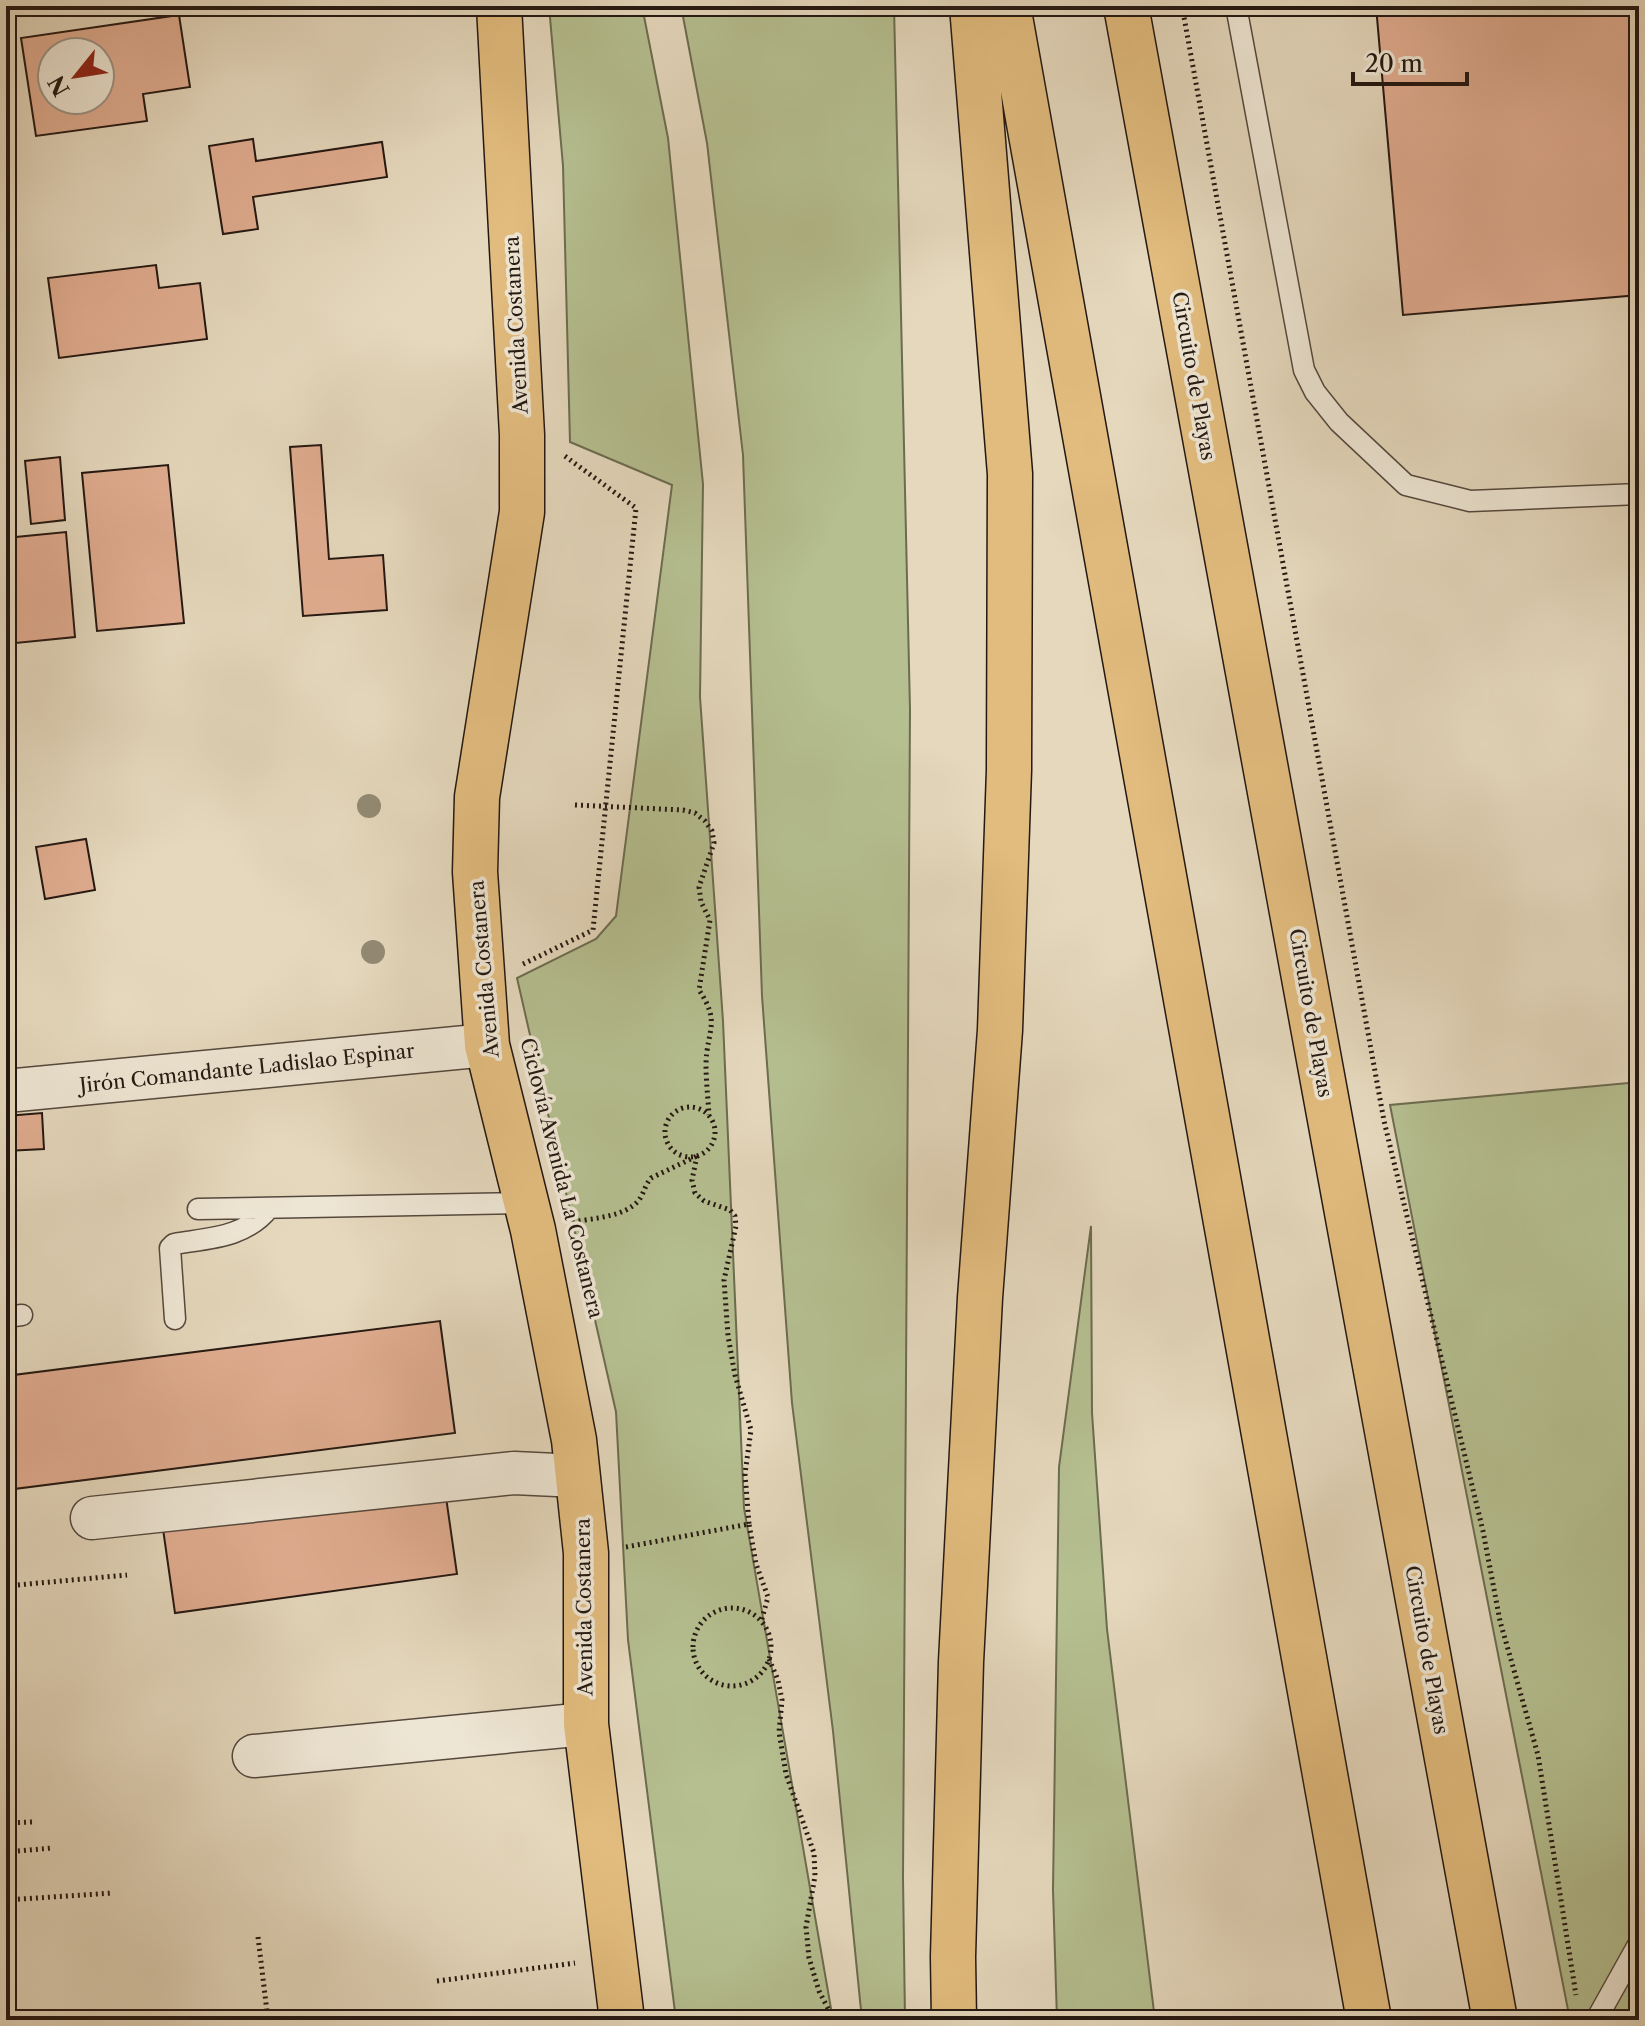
<svg xmlns="http://www.w3.org/2000/svg" width="1645" height="2026" viewBox="0 0 1645 2026" font-family="'Libre Caslon Text',serif">
<style>
.green{fill:#b5bf90;stroke:#6c6c51;stroke-width:2}
.building{fill:#e1ad91;stroke:#241812;stroke-width:2;fill-rule:evenodd}
.lines{fill:none;stroke-linecap:round;stroke-linejoin:round}
.service-casing{stroke:#54483d;stroke-width:23}
.minor-casing{stroke:#54483d;stroke-width:45}
.primary-casing{stroke:#241812;stroke-width:47}
.trunk-casing{stroke:#241812;stroke-width:47}
.path{stroke:#241812;stroke-width:5;stroke-dasharray:2 4;stroke-linecap:butt}
.service{stroke:#eee6d4;stroke-width:20}
.minor{stroke:#eee6d4;stroke-width:42}
.primary{stroke:#e2bc7e;stroke-width:44}
.trunk{stroke:#e2bc7e;stroke-width:44}
.tree{fill:#938a74}
.labels{text-anchor:middle;stroke-width:7;stroke-linejoin:round;paint-order:stroke}
.street-label{font-size:20px;fill:#241812;stroke:#eee6d4}
</style>
<rect width="100%" height="100%" fill="#e5d8bd"/>
<filter id="stains"><feTurbulence type="fractalNoise" baseFrequency=".0025" numOctaves="4"/><feColorMatrix values="0 0 0 0 .2 0 0 0 0 .09 0 0 0 0 .02 0 0 0 .5 -.17"/></filter>
<radialGradient id="worn" r=".72"><stop offset=".6" stop-color="#630" stop-opacity="0"/><stop offset="1" stop-color="#630" stop-opacity=".3"/></radialGradient>
<path class="green" d="M549 6H642L668 138 703 484 700 697 723 1021 744 1508 833 2020H676L628 1640 616 1412 517 978 596 939 616 916 672 485 570 442 563 166Z
M681 6H894L910 710 903 1878 905 2020H862L833 1731 792 1403 762 996 743 455 707 143Z
M1639 1082V2020H1570L1390 1105Z
M1091 1226 1092 1413 1107 1629 1155 2020H1057L1053 1890 1059 1467Z"/>
<path class="building" d="M1376 6H1639V295L1403 315Z
M179 15 190 87 143 94 147 121 36 136 21 38ZM52 52H100V100H52Z
M253 139 256 161 382 142 387 177 253 197 258 229 223 234 209 146Z
M156 265 159 288 200 283 207 339 59 358 48 278Z
M321 445 329 559 383 555 387 610 303 616 290 447Z
M60 457 65 520 31 524 25 461Z
M168 465 184 623 97 631 82 473Z
M66 532 75 637 6 644V538Z
M86 839 95 890 45 899 36 847Z
M42 1113 44 1149 6 1151V1116Z
M440 1321 455 1433 6 1490V1376Z
M444 1483 457 1574 175 1613 162 1522Z"/>
<g class="lines">
<g class="service-casing">
<path id="service" d="M1236 6 1304 370 1315 392 1339 422 1406 485 1470 501 1639 494
M198 1209 526 1203
M6 1317 22 1315
M175 1319 170 1248 174 1244C209 1238 245 1238 269 1208
M1596 2020 1639 1943"/>
</g>
<g class="minor-casing">
<path id="minor" d="M6 1091 487 1045
M92 1518 514 1473 578 1476
M254 1756 586 1724"/>
</g>
<g class="primary-casing">
<path id="primary" d="M499 6 522 435V512L477 797 475 872 487 1045 533 1230 574 1440 586 1553V1724L622 2020"/>
</g>
<g class="trunk-casing">
<path id="trunk" d="M1008 6 1369 2020
M1126 6 1495 2020
M954 2020 953 1957 961 1662 980 1298 1000 1030 1009 770 1010 474 972 6"/>
</g>
<path class="path" d="M1182 6 1384 1121 1483 1531 1500 1621 1538 1755 1576 1995
M575 805 683 810 695 813 705 821 712 831 714 843 699 887 701 902 710 920 699 990C721 1023 707 1029 706 1064 706 1081 708 1098 709 1115
M523 964 593 930 636 508 562 454
M665 1132a25 25 0 1 1 50 0a25 25 0 1 1-50 0Z
M697 1156 692 1180 695 1193 704 1201 730 1210 735 1216 736 1226 724 1280 728 1336 735 1375 751 1430 745 1474 749 1524
M573 1222C594 1218 625 1217 639 1200 644 1193 645 1185 651 1178L697 1156
M626 1547 749 1524 756 1564 768 1597 761 1622
M6 1586 127 1575
M693 1647a39 39 0 1 1 78 0a39 39 0 1 1-78 0Z
M769 1659 778 1680 782 1700 779 1732 786 1774 814 1853 815 1876 806 1927 809 1958 819 1991 834 2020
M6 1823 32 1822
M6 1852 52 1848
M6 1900 113 1893
M258 1937 268 2020
M437 1981 575 1963
M96 2020 176 2013"/>
<use href="#service" class="service"/>
<use href="#minor" class="minor"/>
<use href="#primary" class="primary"/>
<use href="#trunk" class="trunk"/>
</g>
<g class="tree">
<circle cx="369" cy="806" r="12"/>
<circle cx="373" cy="952" r="12"/>
</g>
<g class="labels">
<g class="street-label">
<text transform="translate(516 325) rotate(-93)" y="7">Avenida Costanera</text>
<text transform="translate(1194 376) rotate(80)" y="7">Circuito de Playas</text>
<text transform="translate(484 969) rotate(-95)" y="7">Avenida Costanera</text>
<text transform="translate(1311 1013) rotate(80)" y="7">Circuito de Playas</text>
<text transform="translate(247 1068) rotate(-6)" y="7">Jirón Comandante Ladislao Espinar</text>
<text transform="translate(562 1178) rotate(76)" y="7">Ciclovía Avenida La Costanera</text>
<text transform="translate(584 1607) rotate(-91)" y="7">Avenida Costanera</text>
<text transform="translate(1427 1650) rotate(80)" y="7">Circuito de Playas</text>
</g>
</g>
<rect width="1645" height="2026" fill="none" stroke="#e5d8bd" stroke-width="32"/>
<rect x="8" y="8" width="1629" height="2010" fill="none" stroke="#241812" stroke-width="4"/>
<rect x="16" y="16" width="1613" height="1994" fill="none" stroke="#241812" stroke-width="2"/>
<g transform="translate(76 76) rotate(240)"><circle r="38" fill="#eee6d4" stroke="#9d9486" stroke-width="2"/>
<path d="M0-6L14 30L0 20L-14 30Z" fill="#8f2418"/>
<text y="-12" font-size="22" font-weight="bold" text-anchor="middle" fill="#241812">N</text>
</g>
<path d="M1353 72v12h114v-12" fill="none" stroke="#241812" stroke-width="4"/>
<text x="1365" y="72" font-size="24" fill="#241812" stroke="#eee6d4" stroke-width="6" paint-order="stroke">20 m</text>
<rect width="100%" height="100%" filter="url(#stains)"/>
<rect width="100%" height="100%" fill="url(#worn)"/>
</svg>
